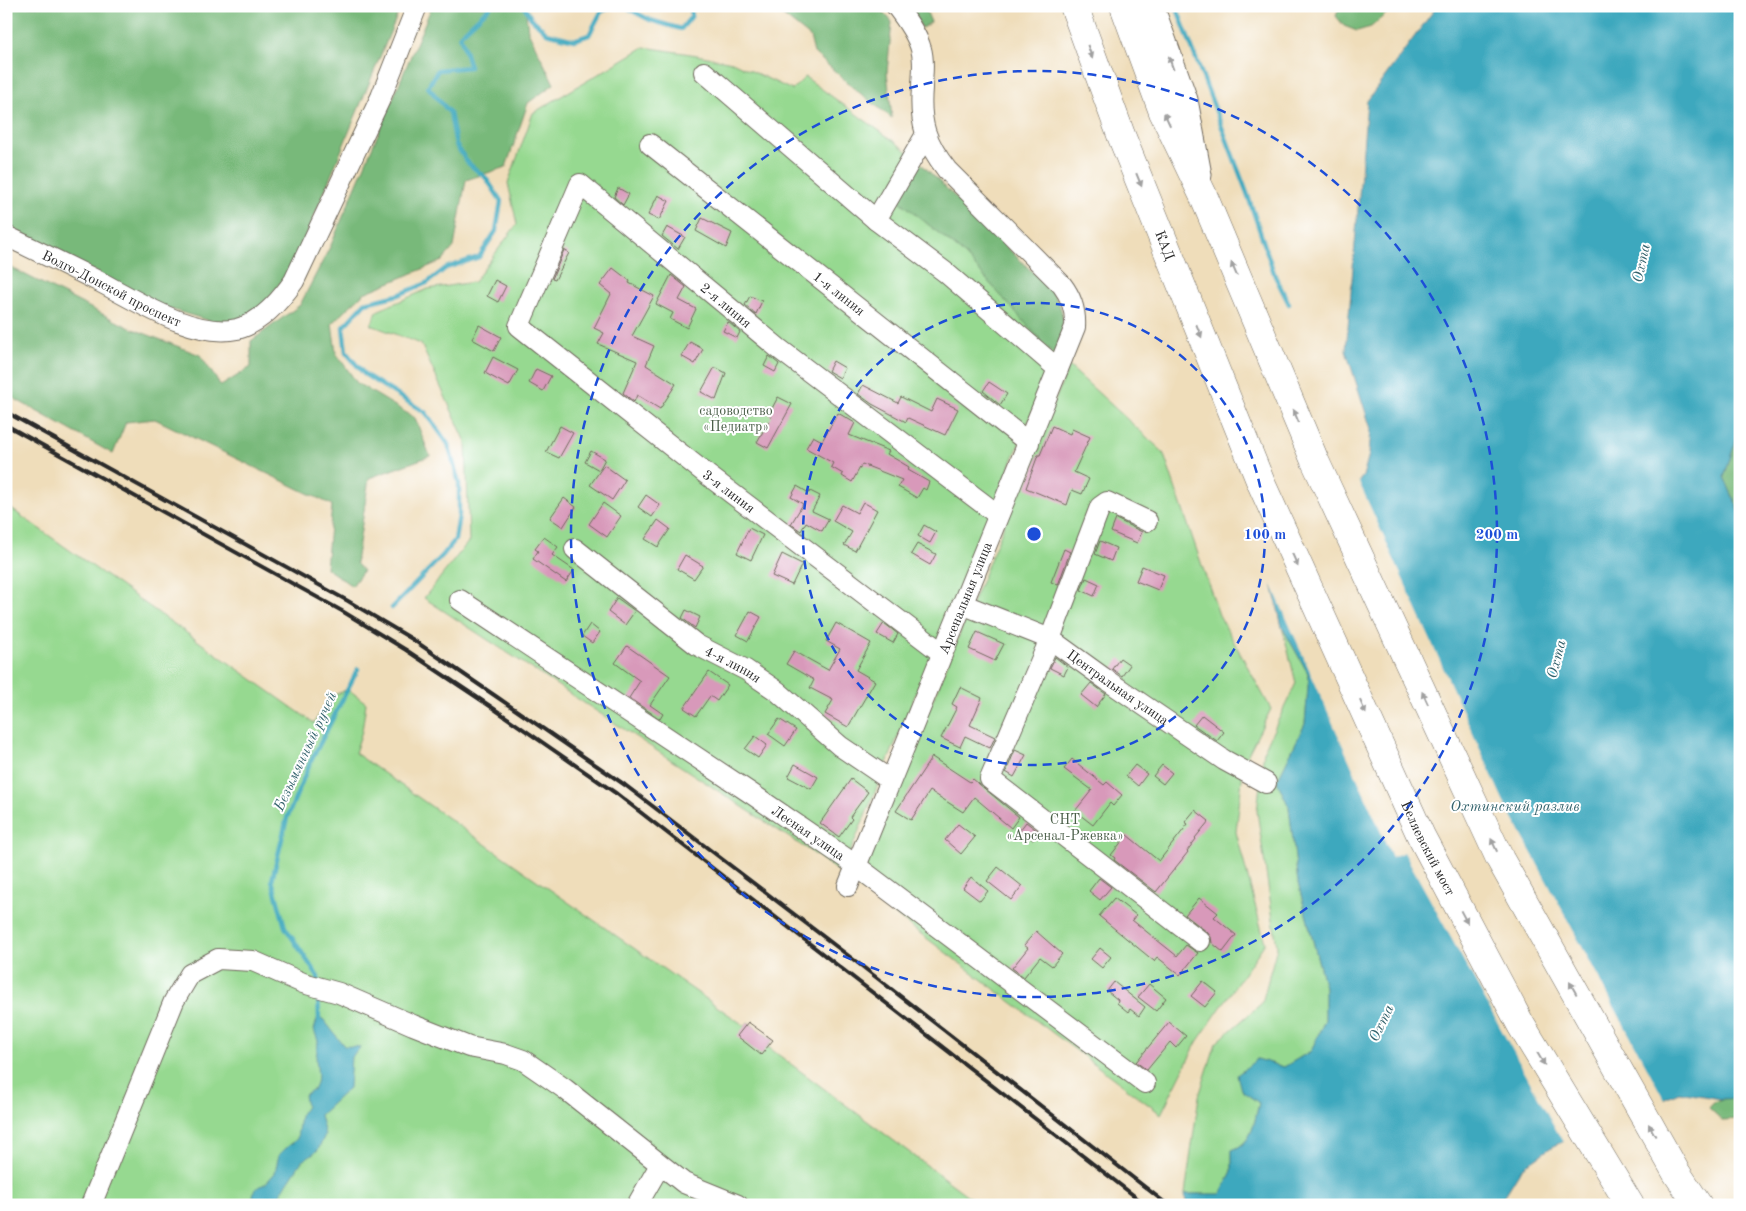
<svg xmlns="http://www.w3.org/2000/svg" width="1746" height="1211" viewBox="0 0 1746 1211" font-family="'Old Standard TT',serif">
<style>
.green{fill:#96d990;stroke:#60825e}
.forest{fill:#78b97a;stroke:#527252}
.water{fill:#3ea8be;stroke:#346a74}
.pier{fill:#efddba}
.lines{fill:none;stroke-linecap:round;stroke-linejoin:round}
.stream{stroke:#3ea8be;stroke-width:4.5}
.building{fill:#d899ba}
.minor-casing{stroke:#70695d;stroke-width:22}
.major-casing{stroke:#70695d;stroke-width:27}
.highway-casing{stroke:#70695d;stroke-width:29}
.minor{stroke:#fff;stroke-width:20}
.major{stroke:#fff;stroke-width:25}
.highway{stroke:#fff;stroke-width:28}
.rail{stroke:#2b2b2b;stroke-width:4}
.oneway{fill:#a0a0a0}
.ring{fill:none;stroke:#1d4ed8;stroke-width:2.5;stroke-dasharray:9 6}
.labels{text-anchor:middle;stroke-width:4;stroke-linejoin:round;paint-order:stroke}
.street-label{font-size:14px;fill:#2b2b2b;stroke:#fff}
.park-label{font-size:14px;fill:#4b5f49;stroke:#fff}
.water-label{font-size:15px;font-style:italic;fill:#34636d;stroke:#fff}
.centre{fill:#1d4ed8;stroke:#fff;stroke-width:2.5}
.ring-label{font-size:15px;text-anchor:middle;font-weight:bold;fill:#1d4ed8;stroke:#fff;stroke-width:4;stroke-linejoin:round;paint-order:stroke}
</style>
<rect width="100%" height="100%" fill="#fff"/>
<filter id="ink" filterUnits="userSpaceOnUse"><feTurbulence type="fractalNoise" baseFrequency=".02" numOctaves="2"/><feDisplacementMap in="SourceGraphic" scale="10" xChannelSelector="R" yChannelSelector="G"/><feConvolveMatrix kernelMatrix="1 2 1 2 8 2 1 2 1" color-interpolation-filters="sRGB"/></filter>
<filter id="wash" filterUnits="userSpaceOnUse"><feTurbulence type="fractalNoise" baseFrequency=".0096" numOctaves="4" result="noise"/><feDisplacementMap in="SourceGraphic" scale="20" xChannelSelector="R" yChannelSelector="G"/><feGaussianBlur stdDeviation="1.12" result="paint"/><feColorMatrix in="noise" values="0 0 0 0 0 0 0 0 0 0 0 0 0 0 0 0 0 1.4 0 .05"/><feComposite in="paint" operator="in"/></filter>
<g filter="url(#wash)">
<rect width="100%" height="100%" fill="#efddba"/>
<path class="green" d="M644 47 697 55 732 62 792 90 805 77 910 153 889 192 964 254 1043 343 1056 355 841 874 819 857 424 598 469 541 466 442 421 344 371 325 377 311 428 289 474 282 517 224 508 183 533 113Z
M1069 366 1163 452 1219 615 1271 709 1244 762 1236 832 1265 943 1197 1042 1161 1114 857 886Z
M10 508 314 723 330 697 348 689 366 703 362 731 355 753 745 1026 748 1022 773 1040 768 1047 972 1199 971 1205H6V516Z
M1282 627 1309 675 1305 724 1277 781 1289 807 1298 883 1325 987V1020L1311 1051 1284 1067 1257 1059 1241 1090 1259 1103C1254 1123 1253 1143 1232 1150V1171L1221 1194H1185L1199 1096 1216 1043 1262 1003 1277 947 1257 811 1264 750 1296 683Z"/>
<path class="forest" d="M6 6H401L294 265 266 302 240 321H210L160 306 6 225Z
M432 6H525L528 31 554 84 528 103 506 167 466 180 454 247 442 261 364 293 332 323 336 353 357 383 415 418 430 456 369 478 356 563 363 571 352 586 326 568 332 505 155 419 126 422 113 454 6 394V265L128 327 200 355 221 386 251 367V341L300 305 331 245Z
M771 6H878L892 22 887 72 892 118 861 94 814 53 810 37Z
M907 6H924L931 22 922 28Z
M1340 6H1395L1371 27 1357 31 1344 26 1336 16Z
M910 153 1052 291C1068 317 1064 327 1056 355L1043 343 964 254 889 192Z
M1740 428V513L1724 477Z
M1740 1098V1119L1722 1120 1709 1108C1717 1097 1727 1098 1740 1098Z"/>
<path class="water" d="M1437 6H1740V428L1724 477 1740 513V1098L1721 1099 1679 1092 1553 1146 1522 1168 1499 1205H1186L1185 1194H1221L1232 1171V1150C1253 1143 1254 1123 1259 1103L1241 1090 1237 1075 1257 1059 1284 1067 1311 1051 1325 1020V987L1298 883 1289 807 1277 781 1305 724 1309 675 1282 627 1269 571 1337 509 1363 476 1369 454 1371 429 1346 351 1367 101Z
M318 1016 324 1020 344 1046 361 1047 351 1057 349 1088 320 1115 325 1135 318 1150 302 1161 273 1205H245L252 1203 254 1190 266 1183 275 1173 279 1154 297 1139 300 1116 306 1106 304 1095 314 1089 318 1076 316 1059 318 1041 314 1030Z"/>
<path class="pier" d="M1358 480 1503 800 1665 1101 1564 1144 1404 852 1392 857 1267 574 1266 570 1278 548 1299 520 1335 507Z"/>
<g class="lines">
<path class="stream" d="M524 6 531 18 547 33 574 40 589 35 601 12 613 6
M623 6 650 20 681 29 691 17 692 6
M1176 6 1247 193 1275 276 1289 304
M392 608 443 555 455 540 459 515V483L448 444 426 413 364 374 346 352 343 327 365 303 398 295 427 283 446 268 479 257 496 231 501 201 486 178 468 163 456 145 450 113 428 87 438 70 470 67 460 35 491 6
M318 980V977L285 927 272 880 287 818 310 763 358 669
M318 993 319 1020"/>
</g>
<g id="blocks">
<path class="building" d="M618 188 629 194 623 205 614 197Z
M658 195 669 201 659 220 648 215Z
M702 218 732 233 726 248 696 231Z
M667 227 685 237 678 249 662 236Z
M564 250 569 253 555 280 552 279Z
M613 268 630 281 629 283 654 296 632 336 654 346 646 365 676 384 660 409 637 395 634 402 623 393 637 361 598 344 604 333 594 328 611 294 600 285Z
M671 275 686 287 679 300 696 309 687 328 670 319 673 313 656 304Z
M495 280 506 286 498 302 487 296Z
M750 296 762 301 756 314 745 305Z
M728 322 740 332 737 338 723 331Z
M479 325 501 337 494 351 472 339Z
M690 342 703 349 695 364 681 356Z
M769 356 779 364 775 372 764 366Z
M493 357 518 370 509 386 485 373Z
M833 361 845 368 840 378 828 371Z
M715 367 726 373 716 400 701 392Z
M536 369 551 376 543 391 529 383Z
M989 382 1007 394 1000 405 983 391Z
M863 385 898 403 901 397 931 412 937 399 958 409 945 435 908 418 906 422 872 404 858 394Z
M778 397 792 404 768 448 757 442 772 416 769 414Z
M838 413 855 423 849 435 889 451 887 454 909 467 908 470 929 482 926 490 923 488 917 498 898 487 902 480 862 464 852 482 842 476 843 474 831 467 833 463 806 448 813 436 822 441Z
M560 426 573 433 559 458 546 452Z
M1052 426 1070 434 1072 429 1090 437 1074 472 1089 479 1082 494 1072 490 1067 505 1026 488 1038 455H1040Z
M591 451 605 459 599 470 585 462Z
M604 465 625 480 612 500 590 485Z
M797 486 809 493 810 491 820 496 812 511 829 519 822 531 806 522 801 531 791 524 803 504 791 497Z
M646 495 660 505 652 517 638 507Z
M564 498 576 507 563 527 550 518Z
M863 502 877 510 855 551 844 545 852 532 833 521 842 505 857 513Z
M603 503 621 516 607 537 589 524Z
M1116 519 1142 532 1137 543 1111 532Z
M658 520 670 529 658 547 645 539Z
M924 525 936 532 930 543 918 536Z
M749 528 763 535 751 560 737 553Z
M544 537 558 547 552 555 574 570 566 582 533 559 538 551 535 549Z
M1100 541 1116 548 1111 561 1095 554Z
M917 544 936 554 930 565 911 554Z
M1064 549 1070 552 1058 585 1051 582Z
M782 554 802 564 792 585 772 576Z
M685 555 703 566 694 579 677 569Z
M1142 566 1164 575 1158 590 1136 581Z
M1086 578 1099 584 1094 596 1081 590Z
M617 598 635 611 625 625 608 612Z
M686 610 700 617 695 628 682 618Z
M750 611 761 617 748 641 737 635Z
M836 623 871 643 856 670 875 681 848 727 825 714 833 700 810 688 814 680 786 664 794 651 828 670 840 649 826 641Z
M884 623 898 634 893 643 877 634Z
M590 624 600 632 592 643 582 636Z
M977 632 1004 644 995 661 969 649Z
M627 646 670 676 650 705 663 714 660 719 629 698 640 681 615 663Z
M1055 657 1068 667 1064 675 1050 668Z
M1120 658 1130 665 1122 676 1112 669Z
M709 672 728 685 717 701 710 696 696 716 684 708Z
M1091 683 1106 694 1096 707 1081 695Z
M960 687 982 698 970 725 995 737 990 748 965 736 960 747 941 738 957 707 952 704Z
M1202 715 1224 732 1217 741 1194 725Z
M779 719 796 730 785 746 768 734Z
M755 736 767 745 758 758 745 749Z
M1015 750 1026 755 1014 777 1006 772Z
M932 757 970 782 973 779 1019 817 1011 828 974 797 963 812 930 791 911 820 896 811Z
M1072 759 1104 785 1107 782 1122 795 1113 806 1110 803 1093 825 1075 811 1092 790 1064 769Z
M795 764 818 777 811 789 788 777Z
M1135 765 1147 774 1138 786 1126 776Z
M1162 765 1172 773 1163 784 1153 776Z
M851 779 868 792 850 817 852 819 839 837 820 823Z
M1195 810 1209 821 1195 838 1196 839 1187 851 1188 852 1156 892 1114 860 1115 858 1111 855 1127 835 1159 861 1188 824 1185 822Z
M1026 822 1039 832 1033 840 1020 830Z
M958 824 975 837 961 854 945 840Z
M998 867 1022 886 1011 900 987 881Z
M971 877 988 891 980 901 963 888Z
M1099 878 1111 887 1100 900 1089 891Z
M1114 898 1136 915 1132 920 1177 956 1186 945 1198 953 1180 975 1157 957 1154 961 1099 916Z
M1199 898 1218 913 1214 917 1236 935 1223 952 1212 943 1211 937 1207 932 1185 915Z
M1036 931 1062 954 1052 966 1040 957 1024 977 1012 968 1028 948 1024 945Z
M1100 948 1111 957 1102 968 1091 959Z
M1203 981 1217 992 1205 1007 1191 996Z
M1114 982 1145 1007 1139 1016 1130 1009 1128 1012 1117 1003 1118 1000 1107 991Z
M1149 984 1166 998 1156 1011 1138 997Z
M748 1022 773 1040 761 1055 737 1036Z
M1169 1022 1186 1036 1176 1048 1170 1042 1147 1070 1136 1062Z"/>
</g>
</g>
<g filter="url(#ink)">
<use href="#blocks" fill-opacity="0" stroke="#70695d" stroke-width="1"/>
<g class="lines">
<g class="minor-casing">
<g id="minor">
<path d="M704 72 876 220 945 272 1058 369"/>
<path id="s1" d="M650 144 1029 443"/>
<path d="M876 220 925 136"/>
<path id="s2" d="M6 236C38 251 70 267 102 283 139 302 193 338 237 329 261 323 280 301 294 281L381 97 417 6"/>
<path d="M1147 521 1107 502 1100 507 1050 639 990 779 1200 941"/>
<path id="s3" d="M575 549 697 645 746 670 777 691 840 746 890 780"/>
<path id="s4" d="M460 600 752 794 847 859 1145 1083"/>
<path id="s5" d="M962 604 1050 639 1108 681 1224 760 1266 783"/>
<path id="s6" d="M942 653 705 473 519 326 580 184 778 348 998 515"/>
<path id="s7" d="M848 886 1075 327C1076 311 1072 298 1062 285L947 170C926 143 919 123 922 88 922 75 925 62 921 49 917 34 906 19 896 6"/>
<path d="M91 1205 174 1001 190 974 218 959 253 961 303 983 339 993 413 1025 469 1047 506 1054 523 1060 565 1089 684 1183 738 1205"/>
<path d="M637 1205 660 1165"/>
</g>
</g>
<g class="major-casing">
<path id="major" d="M1151 6 1185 100 1199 175"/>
</g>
<g class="highway-casing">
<g id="highway">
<path id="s8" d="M1074 6 1121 135 1261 483 1421 836 1521 1025 1630 1205"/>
<path d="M1124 6 1163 112 1203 195 1315 461 1500 859 1676 1172 1698 1205"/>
</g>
</g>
<use href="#minor" class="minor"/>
<use href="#major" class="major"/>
<use href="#highway" class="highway"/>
<path class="rail" d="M6 412 348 601 412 639 497 697 625 785 854 960 1168 1205
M6 425 342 611 406 650 490 706 617 794 1146 1205"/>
</g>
<defs><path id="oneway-solid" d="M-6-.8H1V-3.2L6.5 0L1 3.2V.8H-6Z" transform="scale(1.25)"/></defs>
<g class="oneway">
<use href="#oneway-solid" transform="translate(1090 52) rotate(70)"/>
<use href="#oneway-solid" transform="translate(1171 63) rotate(-110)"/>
<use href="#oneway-solid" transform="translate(1167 119) rotate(-115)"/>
<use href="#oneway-solid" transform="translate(1139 180) rotate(68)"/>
<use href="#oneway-solid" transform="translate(1234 269) rotate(-113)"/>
<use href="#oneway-solid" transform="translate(1199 331) rotate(68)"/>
<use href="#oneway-solid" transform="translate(1296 416) rotate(-113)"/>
<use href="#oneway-solid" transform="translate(1295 560) rotate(66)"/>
<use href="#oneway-solid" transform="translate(1425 698) rotate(-115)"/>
<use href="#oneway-solid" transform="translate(1363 707) rotate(66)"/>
<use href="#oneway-solid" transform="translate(1494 845) rotate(-115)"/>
<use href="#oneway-solid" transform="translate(1464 917) rotate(62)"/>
<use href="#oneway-solid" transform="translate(1573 988) rotate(-119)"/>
<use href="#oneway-solid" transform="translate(1541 1059) rotate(59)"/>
<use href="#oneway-solid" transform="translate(1652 1130) rotate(-119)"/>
</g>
</g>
<g class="ring">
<circle cx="1034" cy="534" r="231"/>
<circle cx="1034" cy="534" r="463"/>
</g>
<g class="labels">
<g class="street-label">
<text dy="5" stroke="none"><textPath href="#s8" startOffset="256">КАД</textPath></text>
<text dy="5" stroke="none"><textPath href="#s2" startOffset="118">Волго-Донской проспект</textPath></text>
<text dy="5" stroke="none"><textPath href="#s1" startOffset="241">1-я линия</textPath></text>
<text dy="5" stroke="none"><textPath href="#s6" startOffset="879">2-я линия</textPath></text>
<text transform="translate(729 491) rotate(37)" y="5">3-я линия</text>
<text dy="5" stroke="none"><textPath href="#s7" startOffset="311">Арсенальная улица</textPath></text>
<text dy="5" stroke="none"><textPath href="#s3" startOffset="196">4-я линия</textPath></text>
<text dy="5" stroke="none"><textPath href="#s5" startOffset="178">Центральная улица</textPath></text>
<text dy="5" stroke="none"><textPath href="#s4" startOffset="419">Лесная улица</textPath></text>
<text dy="5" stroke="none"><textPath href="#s8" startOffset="914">Беляевский мост</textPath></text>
</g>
<g class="park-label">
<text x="736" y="415">садоводство<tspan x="736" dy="16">«Педиатр»</tspan></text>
<text x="1065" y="824">СНТ<tspan x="1065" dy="16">«Арсенал-Ржевка»</tspan></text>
</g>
<g class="water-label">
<text transform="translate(1641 263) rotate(-78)" y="5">Охта</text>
<text transform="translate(1556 659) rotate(-76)" y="5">Охта</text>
<text transform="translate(305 751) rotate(-65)" y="5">Безымянный ручей</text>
<text x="1515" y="811">Охтинский разлив</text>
<text transform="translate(1381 1023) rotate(-64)" y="5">Охта</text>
</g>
</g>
<circle cx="1034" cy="534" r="8" class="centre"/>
<g class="ring-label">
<text x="1265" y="539">100 m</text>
<text x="1497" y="539">200 m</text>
</g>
<rect width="1746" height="1211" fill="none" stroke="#fff" stroke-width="25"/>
</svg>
